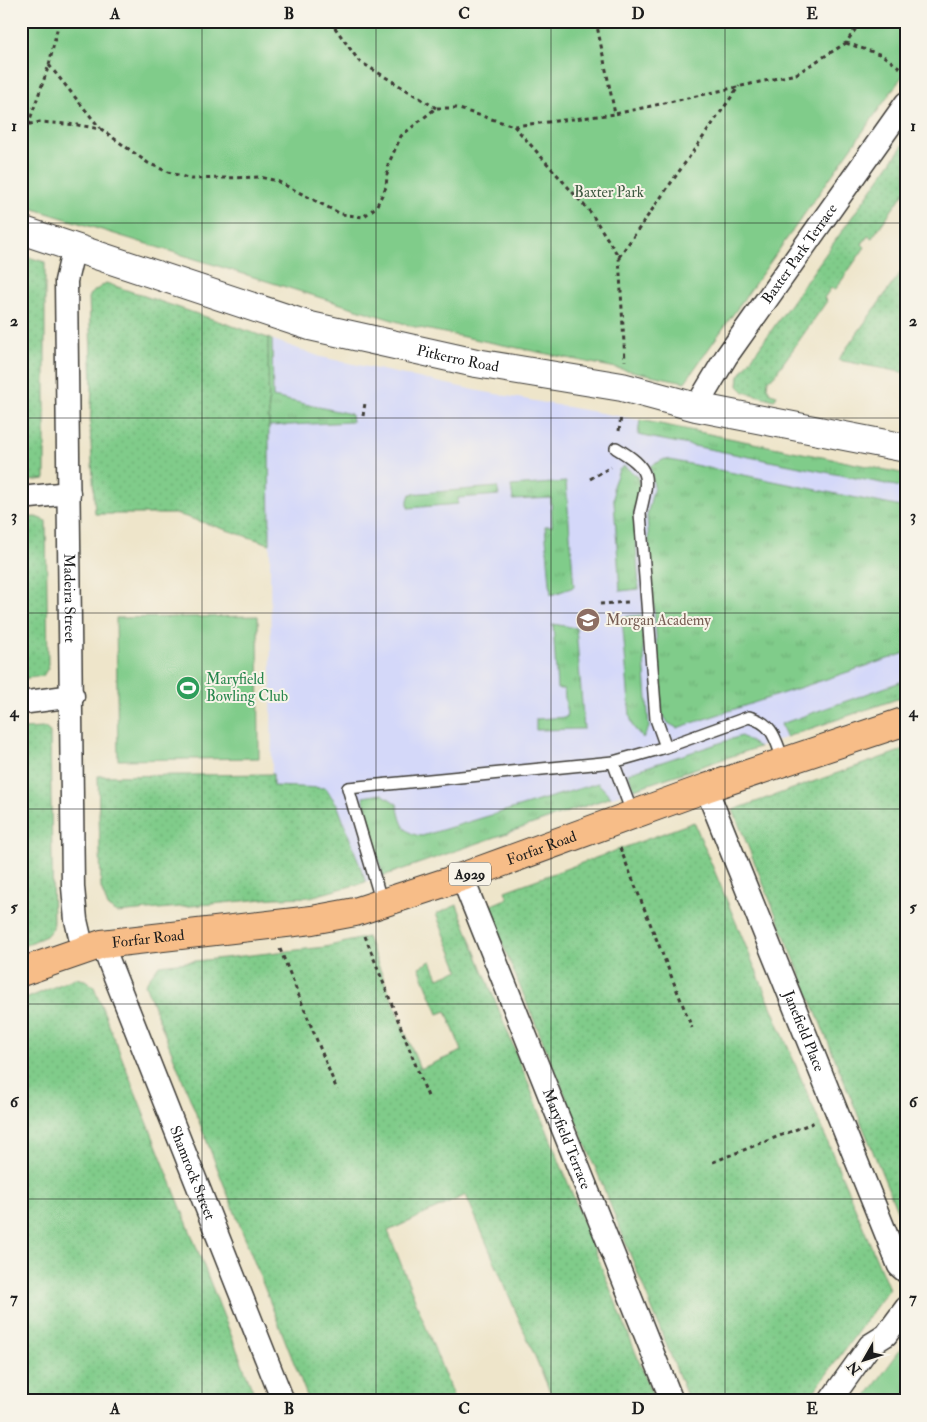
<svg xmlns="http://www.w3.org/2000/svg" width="927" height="1422" viewBox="0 0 927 1422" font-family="'IM FELL Double Pica',serif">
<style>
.built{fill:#d4d8f9}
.grass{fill:url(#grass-tufts);stroke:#4e7453}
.park{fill:#80cc8a;stroke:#4e7453}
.garden{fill:url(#garden-dots);stroke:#4e7453}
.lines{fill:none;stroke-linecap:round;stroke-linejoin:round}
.service-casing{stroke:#3c3a36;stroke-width:14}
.minor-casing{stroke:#3c3a36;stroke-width:25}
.tertiary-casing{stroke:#3c3a36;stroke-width:30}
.primary-casing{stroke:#3c3a36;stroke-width:30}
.path{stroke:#3c3a36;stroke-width:3;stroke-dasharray:4 4;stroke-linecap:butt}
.service{stroke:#fff;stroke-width:11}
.minor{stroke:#fff;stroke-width:22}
.tertiary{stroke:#fff;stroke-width:28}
.primary{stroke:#f7bd88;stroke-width:28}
.grid{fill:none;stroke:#1c1c1c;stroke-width:1;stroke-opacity:0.55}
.labels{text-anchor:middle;stroke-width:4;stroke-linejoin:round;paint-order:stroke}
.shield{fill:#f7f3e8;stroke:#5e5c59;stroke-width:1}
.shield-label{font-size:14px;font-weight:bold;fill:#1c1c1c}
.park-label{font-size:15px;fill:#3f5a42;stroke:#f7f3e8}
.street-label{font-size:15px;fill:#1c1c1c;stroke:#f7f3e8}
.education-label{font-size:15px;fill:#785e54;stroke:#f7f3e8;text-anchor:start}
.leisure-label{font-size:15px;fill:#27864d;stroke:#f7f3e8;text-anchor:start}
.neatline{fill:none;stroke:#1c1c1c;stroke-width:2}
.grid-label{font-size:16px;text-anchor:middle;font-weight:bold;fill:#1c1c1c}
</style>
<defs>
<pattern id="grass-tufts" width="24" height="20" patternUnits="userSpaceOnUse" patternTransform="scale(1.25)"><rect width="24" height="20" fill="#80cc8a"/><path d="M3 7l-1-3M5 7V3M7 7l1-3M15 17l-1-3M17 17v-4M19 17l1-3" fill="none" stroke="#6eaf76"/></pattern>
<pattern id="garden-dots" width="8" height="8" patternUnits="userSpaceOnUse" patternTransform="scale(1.25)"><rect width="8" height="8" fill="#80cc8a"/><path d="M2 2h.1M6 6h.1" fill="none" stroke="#6eaf76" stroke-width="1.8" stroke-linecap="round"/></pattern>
</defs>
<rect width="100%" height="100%" fill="#f7f3e8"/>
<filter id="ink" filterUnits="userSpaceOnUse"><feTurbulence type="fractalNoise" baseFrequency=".02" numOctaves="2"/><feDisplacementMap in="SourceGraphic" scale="10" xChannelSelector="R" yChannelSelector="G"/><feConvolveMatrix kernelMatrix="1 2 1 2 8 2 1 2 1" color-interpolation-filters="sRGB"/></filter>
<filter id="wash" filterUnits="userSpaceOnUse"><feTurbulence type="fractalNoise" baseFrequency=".0096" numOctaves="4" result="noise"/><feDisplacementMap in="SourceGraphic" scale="20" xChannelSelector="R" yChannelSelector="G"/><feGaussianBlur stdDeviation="1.12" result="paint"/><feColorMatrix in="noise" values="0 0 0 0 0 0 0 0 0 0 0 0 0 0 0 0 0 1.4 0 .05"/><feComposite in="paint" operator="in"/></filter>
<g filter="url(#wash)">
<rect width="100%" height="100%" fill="#eee5ca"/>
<path class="built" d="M268 338 321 357 479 391 640 420 906 474V696L366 882 337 804 272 786Z"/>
<path class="grass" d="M268 338 272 340 273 397 351 414 352 422 269 426Z
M640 420 906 474V488L638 435Z
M665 459 906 508V653L677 728 668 723 662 713 647 516 654 486 650 466Z
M624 466 637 476 640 488 634 513 639 589 620 591 613 486 619 470Z
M566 482 574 587 551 595 545 526H552L551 498 513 500 511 486Z
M497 487 499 495 458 498V504L408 508V500L410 494Z
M641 615 649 728 643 738 633 727 630 716 622 617Z
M553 624 576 628 584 729 536 730V719L567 717 564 689H557Z
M906 680V696L786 737 781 724Z
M741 736 759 747 634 789 628 773Z
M598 783 611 797 383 876 363 797 382 794 397 804C401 821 402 834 422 836Z"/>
<path class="park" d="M21 21H906V71L685 382 415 327 21 205Z
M258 616 259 758 118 760 116 618Z
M906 1342V1401H863Z"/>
<path class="garden" d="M906 141V190L872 238 868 236 862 244 865 247 835 290 831 288 824 298 827 301 774 376 768 380 767 387 770 393 777 395 774 400 744 392 738 386 739 376Z
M21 255 45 262V479L21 482Z
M906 265V373L838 360Z
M106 283 268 338 270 544 177 514H95L90 427 92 389 89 295Z
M36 517 46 521 48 668 43 676 21 679V518Z
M45 728 50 732 53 928 46 936 21 947V729Z
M906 749V1232L733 810Z
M273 774V786L325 788 337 804 366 882 310 897 274 898 117 913 108 907 101 888 98 776Z
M694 822 889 1289 807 1401H689L598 1174 487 907 508 898 505 891Z
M457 905 655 1401H554L466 1195 388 1231 455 1401H309L145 984 159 965 325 947 367 937 420 1069 462 1051 446 1011 438 1014 419 967 431 961 438 978 459 970 436 914Z
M75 978 85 980 94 987 257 1401H21V1001Z"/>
</g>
<g filter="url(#ink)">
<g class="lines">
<g class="service-casing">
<path id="service" d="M616 448C651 469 649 476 640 513L656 719 666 747
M613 762 633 815
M382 903 348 788 613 762 666 747 749 717C774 724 775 739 784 762"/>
</g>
<g class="minor-casing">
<g id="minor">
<path id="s1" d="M74 247 66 281 73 887 76 920 83 950"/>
<path id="s2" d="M696 407 726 357 906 103"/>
<path d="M21 498 69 493"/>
<path d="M21 703 73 696"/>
<path id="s3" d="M706 788 899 1266 906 1272"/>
<path id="s4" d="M462 877 672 1401"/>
<path id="s5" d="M102 944 283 1401"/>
<path d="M830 1401 870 1345 886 1335 906 1308"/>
</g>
</g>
<g class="tertiary-casing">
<g id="tertiary">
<path id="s6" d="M21 230 310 326 476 363 622 387 696 407 906 448"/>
</g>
</g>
<g class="primary-casing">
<g id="primary">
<path id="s7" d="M21 972 102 944 312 920 355 912 462 877 706 788 906 721"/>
</g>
</g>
<path class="path" d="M330 21 359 61 436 108
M596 21 615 114 796 74 846 43 861 21
M846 43 882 55 906 72
M49 65 100 128
M28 125 49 65 59 21
M21 126 40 122 78 125 101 129 148 163 168 172 191 179 260 177 277 181 341 214 363 217 376 207 386 187 388 165 401 136 436 108H456L514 126 615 114
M514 126 591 213 619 257 625 361
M619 257 739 86
M363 416 365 403
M619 431 621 416
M590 479 611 467
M600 604 629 602
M620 848 692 1028
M365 936 429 1099
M280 949 337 1090
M713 1162 815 1122"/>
<use href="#service" class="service"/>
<use href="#minor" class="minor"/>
<use href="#tertiary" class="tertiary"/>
<use href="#primary" class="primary"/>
</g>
</g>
<path class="grid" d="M202 21V1401M376 21V1401M551 21V1401M725 21V1401M21 223H906M21 418H906M21 613H906M21 809H906M21 1004H906M21 1199H906"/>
<defs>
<g id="school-disc" transform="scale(1.25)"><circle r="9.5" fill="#8d6e63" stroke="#f7f3e8"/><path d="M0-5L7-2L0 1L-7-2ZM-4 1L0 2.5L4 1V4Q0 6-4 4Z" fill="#fff"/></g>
<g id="stadium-disc" transform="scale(1.25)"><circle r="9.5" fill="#2e9e5b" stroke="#f7f3e8"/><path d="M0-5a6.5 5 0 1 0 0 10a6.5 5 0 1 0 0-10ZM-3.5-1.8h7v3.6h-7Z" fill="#fff"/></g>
</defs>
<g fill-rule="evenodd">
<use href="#school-disc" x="588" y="620"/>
<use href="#stadium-disc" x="188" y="688"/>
</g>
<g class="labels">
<rect class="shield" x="449" y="862.5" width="42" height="23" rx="4"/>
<g class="shield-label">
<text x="470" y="879">A929</text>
</g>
<g class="park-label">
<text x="609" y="197">Baxter Park</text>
</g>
<g class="street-label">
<text dy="5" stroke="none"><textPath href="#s2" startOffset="185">Baxter Park Terrace</textPath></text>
<text dy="5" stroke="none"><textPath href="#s6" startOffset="456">Pitkerro Road</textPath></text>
<text dy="5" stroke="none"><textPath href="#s1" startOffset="352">Madeira Street</textPath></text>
<text dy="5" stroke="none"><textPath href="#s7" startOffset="538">Forfar Road</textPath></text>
<text dy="5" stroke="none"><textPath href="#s7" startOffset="132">Forfar Road</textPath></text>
<text dy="5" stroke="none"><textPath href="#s3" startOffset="262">Janefield Place</textPath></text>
<text dy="5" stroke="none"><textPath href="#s4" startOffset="282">Maryfield Terrace</textPath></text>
<text dy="5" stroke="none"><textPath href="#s5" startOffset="246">Shamrock Street</textPath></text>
</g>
<g class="education-label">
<text x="606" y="625">Morgan Academy</text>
</g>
<g class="leisure-label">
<text x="206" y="684">Maryfield<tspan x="206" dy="17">Bowling Club</tspan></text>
</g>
</g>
<rect width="927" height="1422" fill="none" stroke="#f7f3e8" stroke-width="55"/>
<g transform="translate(864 1360) rotate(231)" stroke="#f7f3e8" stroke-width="4" paint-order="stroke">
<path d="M0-4L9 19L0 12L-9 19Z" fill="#1c1c1c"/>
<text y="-8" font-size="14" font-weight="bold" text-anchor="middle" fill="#1c1c1c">N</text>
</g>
<rect x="28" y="28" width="872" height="1366" class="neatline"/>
<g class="grid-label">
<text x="115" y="19">A</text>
<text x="289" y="19">B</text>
<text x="464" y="19">C</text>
<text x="638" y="19">D</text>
<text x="812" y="19">E</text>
<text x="14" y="131">1</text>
<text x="913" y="131">1</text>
<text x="14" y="326">2</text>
<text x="913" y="326">2</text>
<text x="14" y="521">3</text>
<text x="913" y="521">3</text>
<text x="14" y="717">4</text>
<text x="913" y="717">4</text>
<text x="14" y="912">5</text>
<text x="913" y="912">5</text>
<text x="14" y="1107">6</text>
<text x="913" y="1107">6</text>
<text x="14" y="1303">7</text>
<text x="913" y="1303">7</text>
<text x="115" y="1414">A</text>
<text x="289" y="1414">B</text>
<text x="464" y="1414">C</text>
<text x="638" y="1414">D</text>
<text x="812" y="1414">E</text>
</g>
</svg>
